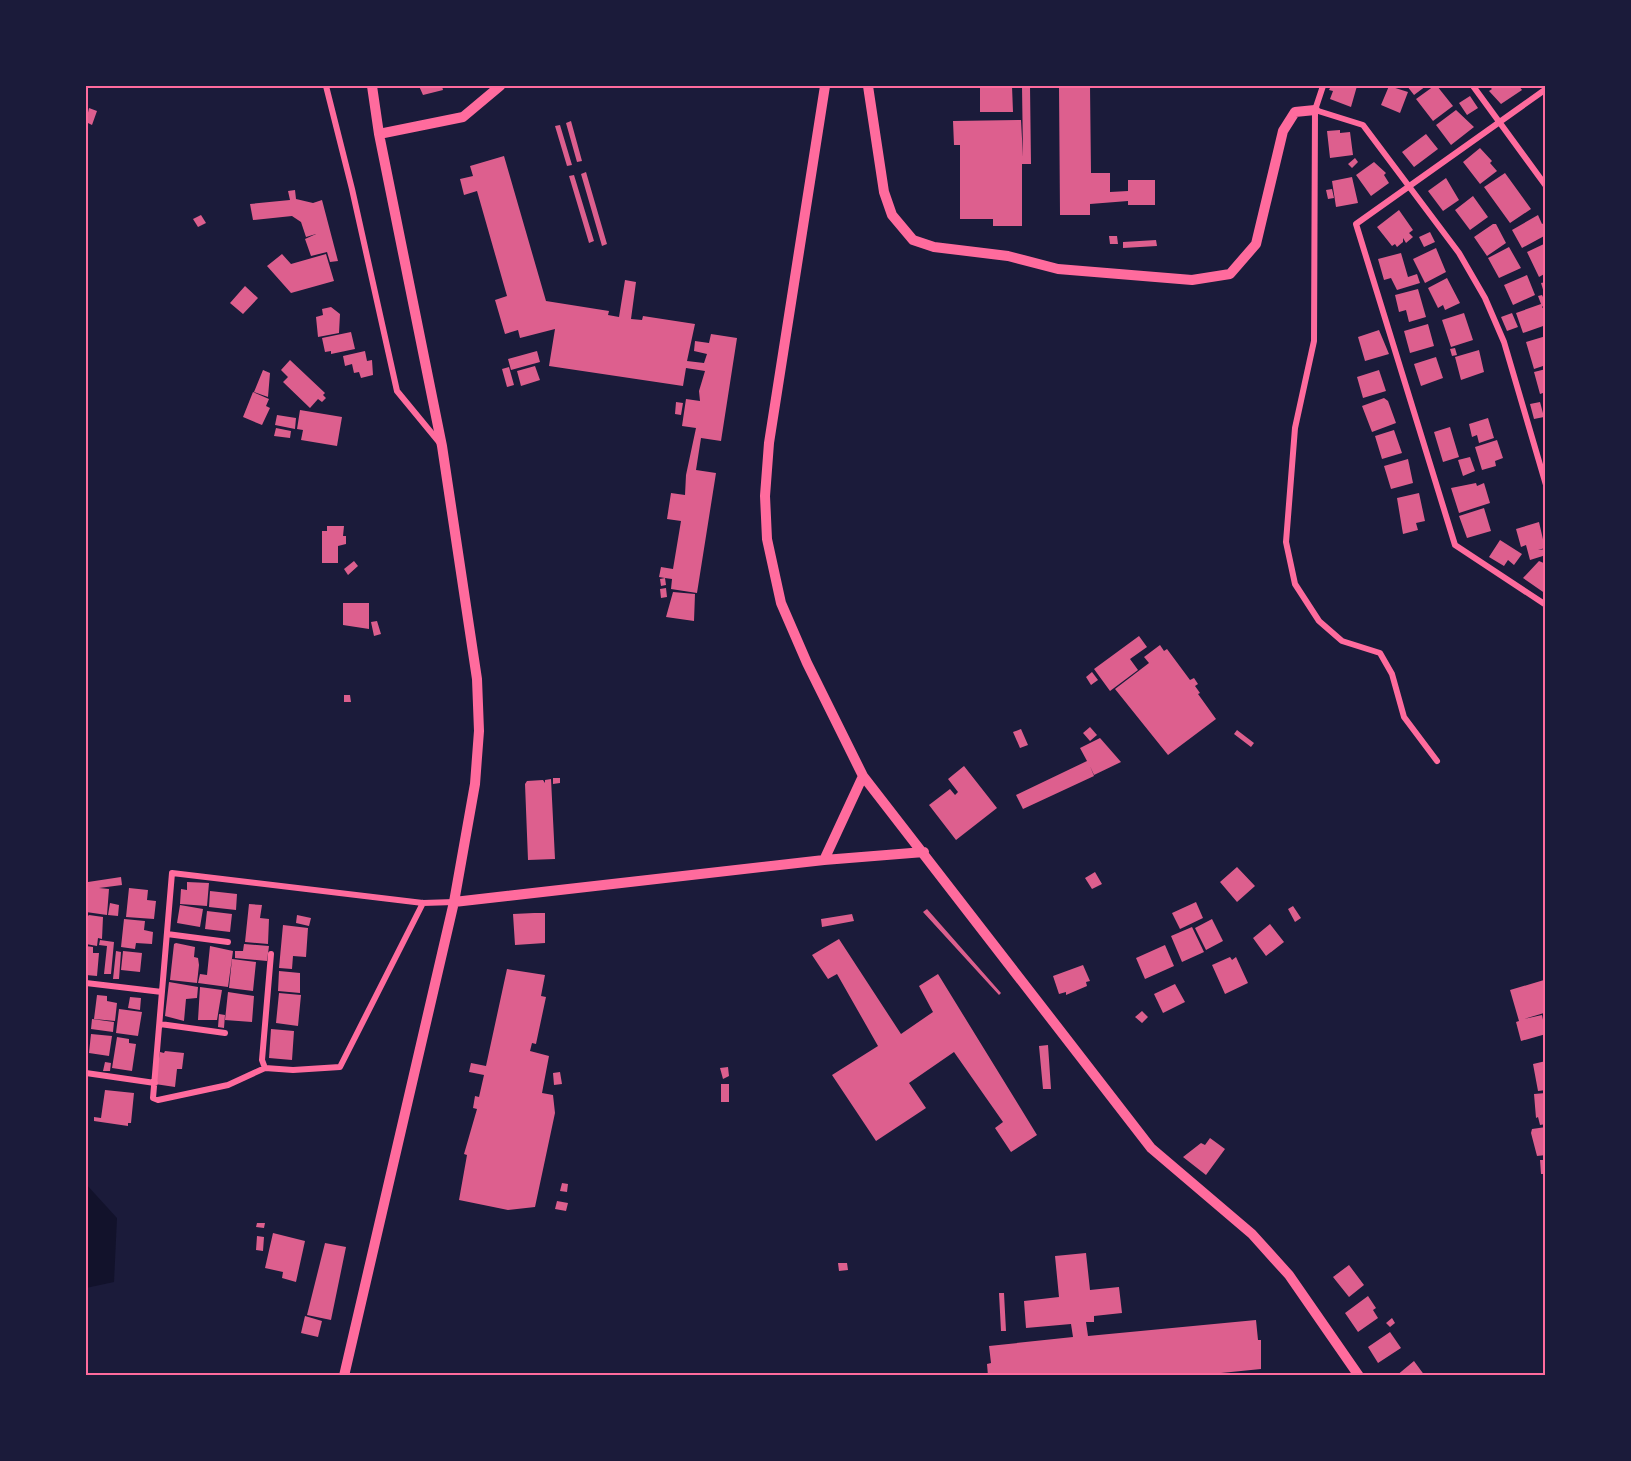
<svg xmlns="http://www.w3.org/2000/svg" width="1631" height="1461" viewBox="0 0 1631 1461" font-family="'IBM Plex Sans',sans-serif">
<style>
.water{fill:#12122b}
.building{fill:#dd5f8e}
.lines{fill:none;stroke-linecap:round;stroke-linejoin:round}
.minor{stroke:#ff6b9d;stroke-width:6}
.tertiary{stroke:#ff6b9d;stroke-width:10}
.neatline{fill:none;stroke:#ff6b9d;stroke-width:2}
</style>
<rect width="100%" height="100%" fill="#1b1b3a"/>
<path class="water" d="M86 1184 117 1218 114 1282 86 1288Z"/>
<path class="building" d="M419 86H442L443 90 423 95Z
M980 86H1012L1013 112H980Z
M1022 86H1030L1031 164H1022V226H993V219H960V145H954L953 121 1021 120 1023 157Z
M1059 86H1090L1091 173H1110V192L1128 191V180H1155V205H1128V201L1090 204V215H1060Z
M1331 86H1357L1351 107 1330 99 1333 91 1329 90Z
M1389 86 1408 92 1400 113 1381 105Z
M1407 86H1426L1414 95Z
M1434 86H1437L1453 106 1433 121 1416 99Z
M1489 86H1519L1522 90 1501 104 1489 91 1492 89Z
M1470 96 1478 108 1467 115 1459 103Z
M89 108 97 111 92 125 86 122Z
M1456 110 1474 127 1451 145 1436 125Z
M571 121 582 161 577 162 566 123Z
M560 125 572 165 567 166 555 126Z
M1340 130V133L1350 132 1353 155 1330 158 1327 131Z
M1426 134 1438 149 1414 167 1402 152Z
M1480 148 1492 161 1490 163 1497 171 1480 184 1463 162Z
M504 156 546 301 609 311 608 315 619 317 625 280 636 282 631 319 642 320 643 316 695 324 687 361 704 363 707 354 694 351 695 341 709 343 711 334 737 338 721 441 701 438 696 470 716 473 697 593 671 589 672 579 665 578 666 585 661 586 660 579 665 578 659 577 661 567 673 569 681 521 667 519 671 493 685 495 686 475 696 428 682 426 686 399 700 401 699 391 705 371 686 368 683 386 549 366 555 329 520 338 518 330 505 334 495 300 507 296 477 191 464 195 460 179 473 176 470 166Z
M1355 158 1358 162 1352 168 1348 164Z
M1374 162 1386 173 1384 175 1389 183 1371 196 1356 175Z
M586 172 607 244 602 246 581 174Z
M1505 173 1531 209 1510 223 1484 187Z
M574 175 594 241 589 243 569 176Z
M1352 177 1358 203 1336 207 1332 181Z
M1446 178 1459 200 1443 211 1428 191Z
M1332 189 1334 198 1328 199 1326 190Z
M295 190 296 199 313 203 322 200 338 261 330 262 327 252 311 256 305 239 316 234 306 237 301 222 292 216 253 220 250 204 290 200 288 191Z
M1473 196 1488 217 1470 230 1455 210Z
M1399 210 1413 230 1409 233 1413 237 1406 243 1403 238V242L1397 247 1395 244 1392 246 1377 227Z
M201 215 206 223 198 227 193 219Z
M1538 215 1542 224 1546 222V235L1522 248 1512 230Z
M1493 224H1496L1506 243 1487 256 1474 237Z
M1430 232 1435 242 1424 247 1419 237Z
M1109 236H1117L1118 244H1110Z
M1156 240 1157 246 1123 248V242Z
M1546 243V273L1539 277 1527 252Z
M1509 247 1521 268 1499 278 1488 258Z
M1436 248 1446 272 1425 283 1413 259Z
M1401 253 1408 277 1417 274 1420 283 1397 290 1391 278 1384 280 1378 259Z
M282 254 291 264 326 254 334 281 291 293 267 266Z
M1527 275 1535 295 1513 305 1504 285Z
M1447 278 1460 303 1445 310 1443 305 1438 308 1428 288Z
M1546 282V296H1545L1541 283Z
M245 286 258 298 243 314 230 303Z
M1418 289 1426 317 1409 322 1406 310 1399 312 1395 295Z
M1542 295 1546 303 1542 307 1546 312V325L1523 333 1516 313 1541 304 1538 296Z
M331 307 340 314 339 333 318 337 316 317 323 315 322 309Z
M1464 313 1473 340 1451 347 1442 320Z
M1512 313 1518 327 1507 331 1501 317Z
M1428 324 1434 346 1410 353 1404 331Z
M1379 330 1389 354 1365 361 1358 337Z
M351 332 355 349 331 354V351L325 352 322 338Z
M1546 336V365L1534 369 1526 342Z
M1455 348 1457 355 1452 356 1450 349Z
M1479 350 1484 372 1461 380 1455 357Z
M365 351 367 361 372 360 373 375 361 378 359 372 354 373 352 364 345 366 343 356Z
M537 351 540 362 511 370 508 359Z
M1436 357 1443 378 1421 386 1414 364Z
M290 360 325 393 323 395 326 398 322 402 318 399 310 408 283 382 288 377 281 370Z
M535 366 540 380 521 386 517 371Z
M509 367 514 385 507 387 502 369Z
M1546 369V392L1540 394 1534 372Z
M263 370 270 373 268 397 254 392Z
M1379 370 1386 391 1363 398 1357 377Z
M253 392 269 399 266 406 270 408 262 425 243 417Z
M1384 398 1388 401 1396 423 1372 432 1362 406Z
M676 402 683 403 681 415 675 414Z
M1540 402 1544 417 1534 419 1530 404Z
M300 410 342 417 337 446 301 440 303 430 297 429Z
M277 415 296 418 295 429 275 425Z
M1488 418 1494 438 1479 443 1477 435 1472 437 1469 424Z
M1450 427 1459 457 1443 462 1434 432Z
M276 428 291 431 290 438 274 436Z
M1394 430 1402 453 1382 459 1375 436Z
M1497 440 1503 458 1495 461 1496 466 1482 470 1475 447Z
M1470 457 1475 471 1463 476 1458 460Z
M1408 459 1413 483 1391 489 1384 466Z
M1476 483 1477 486 1484 483 1490 503 1459 513 1451 488Z
M1419 493 1425 521 1416 523 1418 530 1403 534 1397 498Z
M1484 508 1491 531 1467 538 1459 516Z
M1539 522 1545 548 1538 550 1546 549V555L1530 560 1526 545 1521 547 1516 529Z
M327 526H344L343 536H346V544L338 546V563H322V531H327Z
M1500 540 1522 554 1514 565 1508 560 1504 566 1489 557Z
M354 561 358 566 348 575 344 569Z
M1539 561 1546 564V594L1523 578Z
M666 588 667 597 661 598 660 589Z
M673 592 695 594 694 621 666 617Z
M343 603H369V629L343 625Z
M377 621 381 634 374 636 371 622Z
M1139 636 1147 647 1130 659 1138 670 1110 691 1094 669Z
M1160 645 1164 651 1167 649 1190 680 1194 678 1198 684 1195 686 1200 693 1198 694 1216 719 1168 755 1115 689 1149 663 1144 657Z
M1092 672 1098 680 1091 685 1086 677Z
M344 695H350L351 702H344Z
M1090 727 1097 735 1090 741 1083 733Z
M1021 729 1028 745 1020 748 1013 732Z
M1237 730 1254 743 1251 747 1234 734Z
M1100 738 1121 762 1094 775 1090 766 1094 776 1023 809 1016 795 1087 761 1080 748Z
M964 766 997 808 956 840 929 805 950 789 955 795 958 792 948 779Z
M553 778H560V783L553 784Z
M551 779 555 859 528 860 525 784 527 781 543 780 545 783V780Z
M1237 867 1255 886 1237 902 1220 882Z
M1095 872 1102 884 1092 889 1085 878Z
M121 877 122 885 99 888 109 889 107 915 86 912 88 882Z
M187 882 209 883 207 906 180 904 181 889 187 890Z
M129 888 148 890 147 900 156 901 154 919 126 917Z
M210 891 237 894 236 910 209 907Z
M1196 902 1203 918 1180 929 1172 913Z
M110 903 119 905 118 916 108 915Z
M249 904 262 905 260 918 269 919 268 944 245 942Z
M180 905 203 909 200 927 177 923Z
M1293 906 1301 918 1295 922 1288 909Z
M927 909 1001 993 999 995 923 912Z
M207 911 232 914 230 932 205 929Z
M534 913H545V943L515 945 513 914Z
M852 914 854 921 822 927 821 919Z
M89 915 103 917 102 939 98 938 97 946 86 944V918Z
M297 915 311 918 309 926 296 923Z
M124 919 145 921 144 930 153 932 152 944 136 943 135 949 121 947Z
M1212 919 1223 941 1206 950 1195 928Z
M1270 924 1284 942 1266 956 1253 938Z
M283 925 308 928 306 957 293 956 292 969 279 968Z
M1192 927 1204 952 1182 962 1171 936Z
M839 939 901 1034 933 1012 919 986 938 974 1037 1135 1011 1152 995 1128 1003 1122 954 1052 909 1083 926 1108 876 1141 832 1075 878 1046 837 974 828 979 812 955Z
M100 940 114 942 111 974H104L107 946 99 945Z
M176 943 195 947 194 957 198 958 199 965 197 983 170 980 174 944Z
M244 944 269 946 267 961 235 958V951H243Z
M1165 945 1174 966 1145 979 1136 958Z
M86 946 93 947V953H99L97 976 86 975Z
M210 946 233 951 228 987 198 983 200 974 207 975Z
M116 951 121 952 119 979H113Z
M123 951 142 953 140 972 121 970Z
M1230 957 1232 960 1236 957 1248 983 1225 994 1212 965Z
M232 959 256 962 253 991 229 988Z
M1083 965 1090 981 1086 982 1087 986 1066 995V992L1059 994 1053 976Z
M507 969 545 975 541 996 546 997 536 1044 532 1043 530 1051 549 1056 542 1093 553 1095 555 1113 535 1207 508 1210 459 1200 467 1155 464 1154 477 1109 473 1108 475 1096 479 1097 484 1075 469 1072 471 1063 486 1066Z
M279 971 300 973V993L278 991Z
M1544 980V1013L1524 1019 1542 1015 1546 1034 1521 1041 1516 1022 1519 1021 1510 990Z
M169 982 198 987 197 998 186 999 184 1021 165 1016Z
M1175 984 1185 1002 1163 1013 1154 994Z
M200 987 222 990 217 1020H198Z
M228 992 254 996 252 1022 225 1020Z
M279 993 301 995 298 1026 276 1023Z
M97 995 107 996V1001L117 1003 115 1021 94 1019Z
M130 997 141 998 140 1010 128 1008Z
M119 1009 142 1012 138 1036 116 1033Z
M1142 1011 1148 1017 1142 1023 1135 1017Z
M219 1014 225 1015 224 1028 218 1027Z
M92 1019 114 1022 113 1032 91 1029Z
M271 1029 294 1031 292 1060 269 1058Z
M91 1034 112 1036 109 1056 89 1053Z
M117 1037 129 1039V1043L136 1044 132 1071 112 1068Z
M1048 1045 1051 1089H1043L1039 1046Z
M165 1051 184 1053 182 1069H177L175 1087 155 1084 160 1052 164 1053Z
M1546 1061V1090L1538 1091 1533 1064Z
M105 1062 111 1063 110 1071H103Z
M728 1067 729 1076 723 1079 720 1068Z
M560 1072 562 1084 554 1085 553 1073Z
M721 1084H729V1102H721Z
M105 1090 134 1093 131 1123H128V1126L94 1121V1117L101 1118Z
M1546 1093V1124L1540 1125 1538 1117 1536 1118 1534 1094Z
M1546 1127V1155L1537 1156 1531 1133 1532 1129Z
M1210 1138 1225 1149 1206 1175 1183 1157 1201 1143 1205 1145Z
M1540 1160H1546V1174H1541Z
M562 1183 568 1184 567 1192 560 1191Z
M557 1201 568 1203 566 1211 555 1209Z
M257 1223H265L264 1228 256 1227Z
M273 1233 305 1241 296 1282 282 1278 283 1272 265 1268Z
M257 1236 264 1237 263 1251 256 1250Z
M325 1243 346 1247 331 1320 307 1315Z
M1086 1253 1090 1290 1119 1287 1122 1313 1094 1316V1322H1086L1088 1336 1256 1320 1258 1340H1261V1369L1191 1376H988L987 1364 991 1363 989 1346 1073 1337 1071 1324 1026 1328 1024 1301 1059 1297 1055 1256Z
M838 1263H847L848 1270 839 1271Z
M1349 1265 1364 1285 1349 1297 1333 1277Z
M999 1293H1004L1006 1331H1001Z
M1368 1296 1376 1308 1373 1310 1378 1318 1358 1332 1345 1313Z
M305 1316 322 1321 318 1337 301 1333Z
M1392 1318 1395 1323 1390 1327 1386 1323Z
M1390 1332 1401 1348 1378 1363 1368 1347Z
M1414 1361 1425 1376H1396Z"/>
<g class="lines">
<path class="minor" d="M326 86 352 189 397 391 439 442
M1323 86 1315 110 1314 341 1295 428 1286 542 1295 584 1319 621 1342 641 1380 653 1392 674 1404 717 1437 761
M1473 86 1546 186
M1546 89 1356 224 1455 545 1546 605
M1315 110 1363 125 1459 253 1485 298 1504 342 1546 485
M423 903 340 1067 293 1070 265 1068 228 1085 158 1100 153 1098 172 873 423 903 454 902
M167 934 228 942
M86 983 162 992
M160 1024 225 1033
M265 1068 262 1060 271 954
M86 1073 155 1083"/>
<path class="tertiary" d="M825 86 769 443 765 496 767 539 781 603 807 663 863 776 1151 1148 1252 1234 1289 1275 1359 1376
M868 86 884 192 892 215 913 240 934 247 1008 256 1058 269 1192 280 1230 274 1256 244 1283 131 1295 112 1315 110
M379 134 463 117 500 86
M824 860 863 776
M454 902 824 860 924 852
M344 1376 454 902 475 784 479 731 477 679 442 446 379 134 372 86"/>
</g>
<rect width="1631" height="1461" fill="none" stroke="#1b1b3a" stroke-width="174"/>
<rect x="87" y="87" width="1457" height="1287" class="neatline"/>
</svg>
